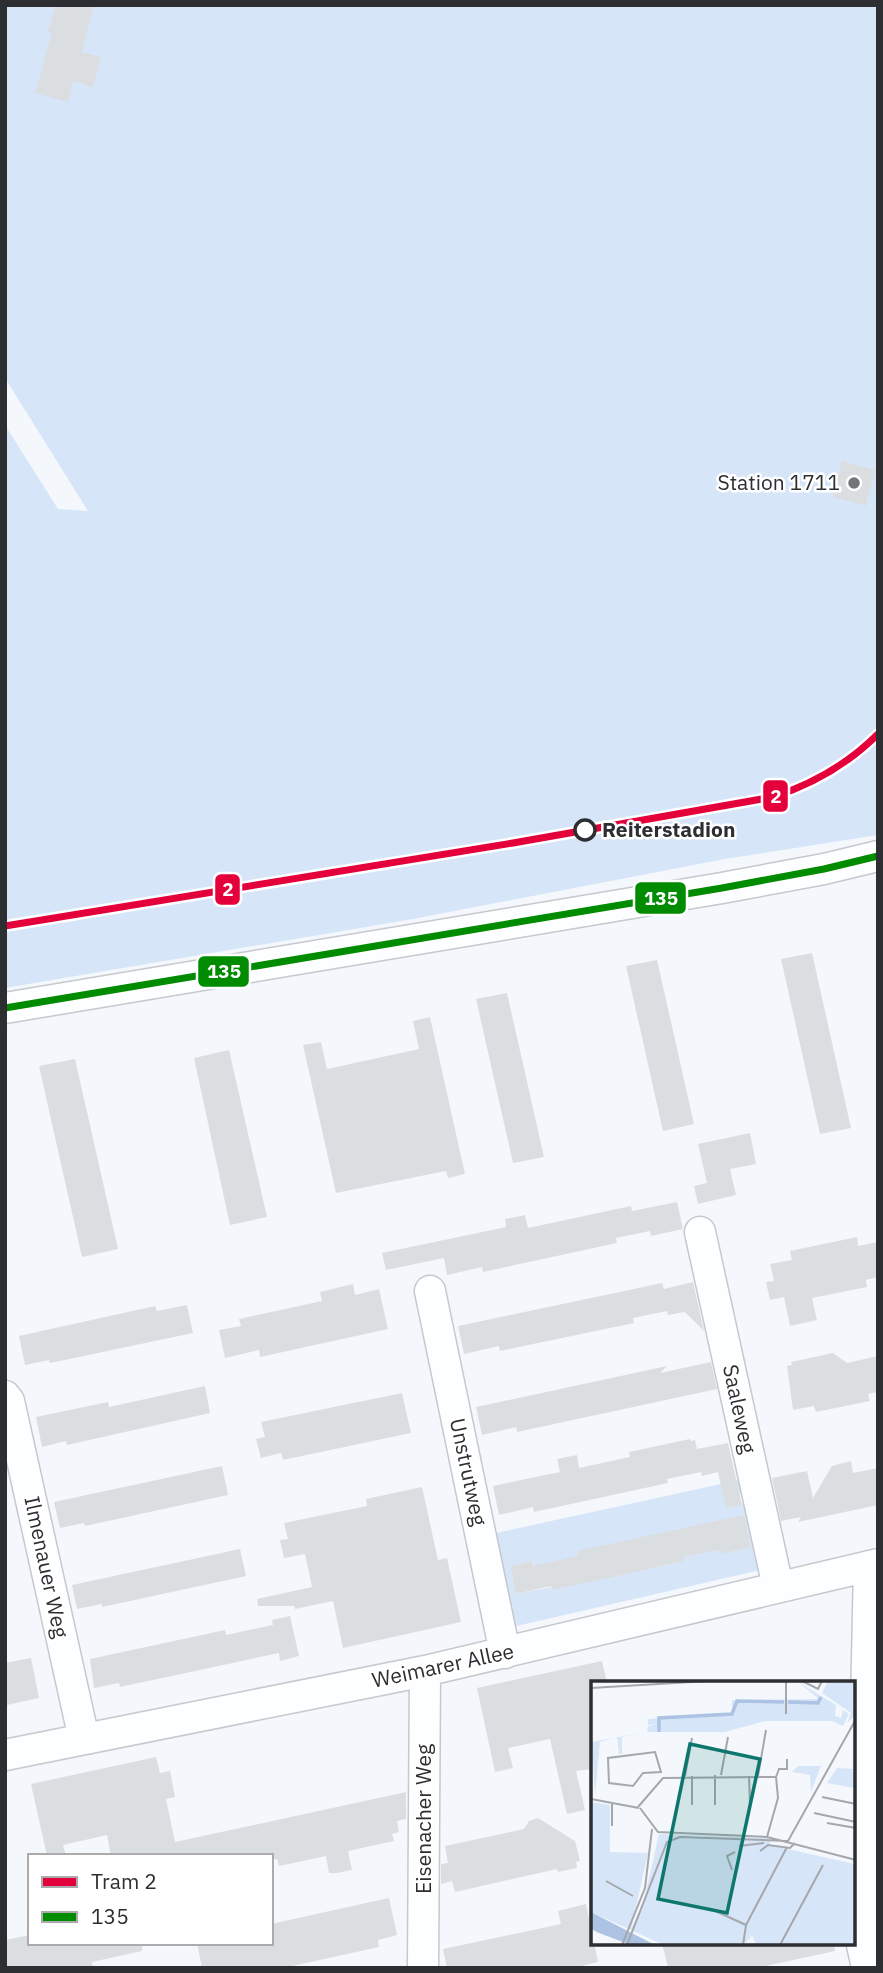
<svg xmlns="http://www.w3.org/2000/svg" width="883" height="1973" viewBox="0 0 883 1973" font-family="'IBM Plex Sans',sans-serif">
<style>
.green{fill:#d7e5f9;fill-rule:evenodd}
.building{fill:#dbdee0}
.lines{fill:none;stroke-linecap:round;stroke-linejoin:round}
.minor-casing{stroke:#c5c8cc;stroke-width:33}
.minor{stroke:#fdfeff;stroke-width:30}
.bus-1-casing{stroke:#fff;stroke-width:12}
.bus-1{stroke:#008b00;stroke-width:7}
.tram-1-casing{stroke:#fff;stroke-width:12}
.tram-1{stroke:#e4003a;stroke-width:7}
.poi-dot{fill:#727578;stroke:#fff;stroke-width:2.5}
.stop-dot{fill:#fff;stroke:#2c2e31;stroke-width:3.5}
.labels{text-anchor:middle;stroke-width:5;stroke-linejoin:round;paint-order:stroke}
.poi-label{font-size:21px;fill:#2c2e31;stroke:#fff;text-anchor:end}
.stop-label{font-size:21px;font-weight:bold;fill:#2c2e31;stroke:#fff;text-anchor:start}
.street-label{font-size:21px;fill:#2c2e31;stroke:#fff}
.inset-river{fill:none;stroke:#acc3e3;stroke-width:3.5}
.inset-road{fill:none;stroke:#a4a7ab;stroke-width:2}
.view{fill:#0f766e;fill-opacity:0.15;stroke:#0f766e;stroke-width:3.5}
.inset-edge{fill:none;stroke:#2c2e31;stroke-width:3.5}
.line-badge{stroke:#fff;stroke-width:2.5}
.badge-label{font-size:19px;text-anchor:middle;font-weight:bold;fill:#fff}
</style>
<rect width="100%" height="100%" fill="#f4f8fc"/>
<path class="green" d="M5 5H878V835L725 859 413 919 5 988V425L58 509 88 511 5 378Z
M744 1479 747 1493 724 1498 726 1508 745 1504 765 1569 512 1627 491 1538 497 1537 496 1533ZM745 1521 751 1547 719 1553V1550L684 1557 685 1561 552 1590 551 1587 516 1594 510 1566 532 1561 534 1567Z"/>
<path class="building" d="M56 5H94L82 52 101 57 93 87 73 81 68 102 35 93 52 33 48 32Z
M842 461 875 470 866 506 833 497Z
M812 953 851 1128 820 1134 781 959Z
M657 960 694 1124 663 1131 626 966Z
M507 993 544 1157 513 1163 476 999Z
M430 1017 465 1174 448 1178 446 1171 336 1193 303 1045 321 1042 327 1069 419 1049 413 1021Z
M229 1050 267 1217 230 1225 194 1058Z
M75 1059 118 1249 82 1257 39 1066Z
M750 1133 756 1164 730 1169 736 1195 698 1204 694 1186 707 1183 698 1144Z
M677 1202 683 1229 651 1236 650 1231 616 1238 617 1243 483 1272 482 1267 447 1275 444 1258 386 1270 382 1253 506 1227 505 1219 525 1215 528 1228 631 1206 632 1211Z
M857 1237 858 1246 878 1242V1277L866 1280 867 1287 812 1298 817 1320 790 1326 784 1297 770 1300 766 1282 774 1281 770 1264 792 1260 790 1251Z
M693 1282 704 1331 685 1312 668 1315 667 1311 633 1318 634 1323 500 1351 499 1346 464 1354 458 1326 662 1283 664 1289Z
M353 1284 355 1295 379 1289 388 1329 260 1357 259 1350 225 1358 219 1330 241 1326 239 1319 322 1301 320 1292Z
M187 1305 193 1333 50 1363 49 1360 25 1365 19 1336 155 1306 157 1311Z
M833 1353 847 1363 878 1356V1392L868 1394 870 1401 816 1412 814 1406 793 1410 787 1366 792 1365 791 1362Z
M711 1362 717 1389 517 1432 516 1427 482 1435 476 1407 667 1366 660 1373Z
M205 1386 210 1413 67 1445 66 1441 42 1447 36 1417 108 1402 109 1407Z
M402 1393 411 1433 283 1460 281 1453 261 1458 256 1439 265 1437 261 1422Z
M690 1439 691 1441 695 1440 697 1449 728 1443 742 1505 726 1508 718 1472 702 1476 701 1472 667 1479 668 1483 534 1512 533 1507 499 1515 493 1486 560 1472 557 1459 577 1455 579 1468 630 1457 629 1452Z
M851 1461 853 1473 878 1468V1505L798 1522 801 1517 781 1521 772 1478 807 1471 813 1498 832 1466Z
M222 1466 228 1495 85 1526 84 1523 60 1528 54 1502Z
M422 1487 438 1560 447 1558 461 1622 343 1648 333 1601 295 1609 294 1606H258L257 1599 312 1587 305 1554 284 1558 280 1540 288 1539 284 1523 367 1506 366 1499Z
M744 1515 751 1547 719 1554V1550L684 1557 685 1561 586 1583 552 1590 551 1586 516 1594 510 1566 532 1561 533 1566 578 1556 577 1551Z
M240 1549 246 1576 102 1607V1604L77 1609 72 1585Z
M290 1616 299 1656 280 1661 279 1653 120 1687 119 1683 94 1688 90 1659 225 1630 226 1635 273 1625 272 1620Z
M31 1658 39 1698 7 1705 5 1663Z
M602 1661 607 1683H592V1769L576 1771 585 1810 567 1814 550 1739 508 1748 513 1768 495 1772 477 1688Z
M156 1757 160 1773 170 1771 175 1797 166 1799 175 1842 406 1792V1819L397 1821 399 1832 392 1834 394 1841 348 1851 352 1870 337 1873H329L326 1856 279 1866 277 1859 271 1860V1856H111L107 1835 63 1845 66 1856H47L31 1784Z
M538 1818 575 1841 580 1861 576 1862 577 1868 558 1872 557 1869 455 1892 452 1881 441 1884V1864L448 1863 445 1846 524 1829 529 1821Z
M389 1898 397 1935 378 1940 379 1947 283 1968H202L197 1943H271V1924Z
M586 1904 598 1962 573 1968H447L443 1949 561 1924 558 1911Z
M30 1935V1943H142V1951L92 1962 93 1968H5V1940Z
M662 1943H834L835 1951 756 1968H668Z"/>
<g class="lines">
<g class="minor-casing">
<path id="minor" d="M5 1008 722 888 824 869 878 856
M700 1232 778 1587
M430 1291 505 1653
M5 1396 9 1401 84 1739
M5 1755 425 1671 878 1564
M423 1968 425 1671
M867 1968 861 1940 869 1566"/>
</g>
<use href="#minor" class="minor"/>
<g class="bus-1-casing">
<path id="bus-1" d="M5 1008 722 888 824 869 878 856"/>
</g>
<use href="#bus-1" class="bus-1"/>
<g class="tram-1-casing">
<path id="tram-1" d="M5 926 513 843 773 797C813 784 848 764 878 734"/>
</g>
<use href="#tram-1" class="tram-1"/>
</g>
<circle class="poi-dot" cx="854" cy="483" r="7"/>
<circle class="stop-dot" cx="585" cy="830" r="10"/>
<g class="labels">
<g class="poi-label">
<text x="840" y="490">Station 1711</text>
</g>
<g class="stop-label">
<text x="602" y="837">Reiterstadion</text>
</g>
<g class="street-label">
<text transform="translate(739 1409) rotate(78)" y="7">Saaleweg</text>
<text transform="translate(468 1472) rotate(78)" y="7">Unstrutweg</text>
<text transform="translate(46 1567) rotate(78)" y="7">Ilmenauer Weg</text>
<text transform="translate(443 1666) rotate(-12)" y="7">Weimarer Allee</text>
<text transform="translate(424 1819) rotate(-90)" y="7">Eisenacher Weg</text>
</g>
</g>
<g transform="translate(591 1681)">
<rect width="264" height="264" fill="#f4f8fc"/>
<path d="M237 0H264V35L256 42 260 32 231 12ZM207 1 245 24 244 35 250 37 252 29 258 33 252 45 241 40H174L134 51H56L57 45 67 43 57 44V38L141 32V19L228 18ZM54 51 31 56V72H35L28 73 26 56 9 61 4 115 1 61ZM207 85H230L220 111 219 94 201 91ZM246 87 264 88 263 107 236 102ZM0 121 19 124V171L57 172 40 248 53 220 68 153 179 157V164L264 183V264H172L165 263 161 255 152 264H73L0 231Z" fill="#d7e5f9"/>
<path d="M0 231 64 264H40L8 252 0 248Z" fill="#acc3e3"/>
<path class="inset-river" d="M197 21 227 22 230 16M68 51V37L141 33 146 20 193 21"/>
<path class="inset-road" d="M195 0V33M211 0 227 8 231 0M0 7 118 0M64 71 70 91 52 92 42 105 18 102 17 77ZM130 94 137 56M94 95 101 57M101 95V124M158 95 159 124M167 95 175 49M185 96 188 88H196V78M231 116 265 123M0 118 48 127M21 121V145M124 124V94M47 126 72 97 185 96M49 127 67 151 176 156 265 179M223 132 265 141M236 142 265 147M176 156 187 117 185 96M148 165 173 162M169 170 177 164 199 167 204 162M141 189 136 175 144 171M15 200 42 215M120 228 155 244M31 264 54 207 61 148M36 264 76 161 89 156 197 160 265 38M152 264 155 244 196 166M189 264 232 184"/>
<path class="view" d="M99 63 169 78 136 232 67 218Z"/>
<rect width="264" height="264" class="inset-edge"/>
</g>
<g class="line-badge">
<rect x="762" y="779" width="27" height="34" rx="7" fill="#e4003a"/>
<rect x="214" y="873" width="27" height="33" rx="7" fill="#e4003a"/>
<rect x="634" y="881" width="53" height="34" rx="7" fill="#008b00"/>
<rect x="197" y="955" width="53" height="33" rx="7" fill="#008b00"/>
</g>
<g class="badge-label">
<text x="776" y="803">2</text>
<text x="228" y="896">2</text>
<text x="661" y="905">135</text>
<text x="224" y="978">135</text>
</g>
<rect width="883" height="1973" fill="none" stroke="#2c2e31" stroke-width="14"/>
<rect x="28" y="1854" width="245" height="91" fill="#ffffff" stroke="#ababad" stroke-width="2"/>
<rect x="42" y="1877" width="35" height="10" fill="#e4003a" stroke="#ababad" stroke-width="2"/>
<text x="91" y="1889" font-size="21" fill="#2c2e31">Tram 2</text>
<rect x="42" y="1912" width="35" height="10" fill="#008b00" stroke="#ababad" stroke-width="2"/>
<text x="91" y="1924" font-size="21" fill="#2c2e31">135</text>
</svg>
